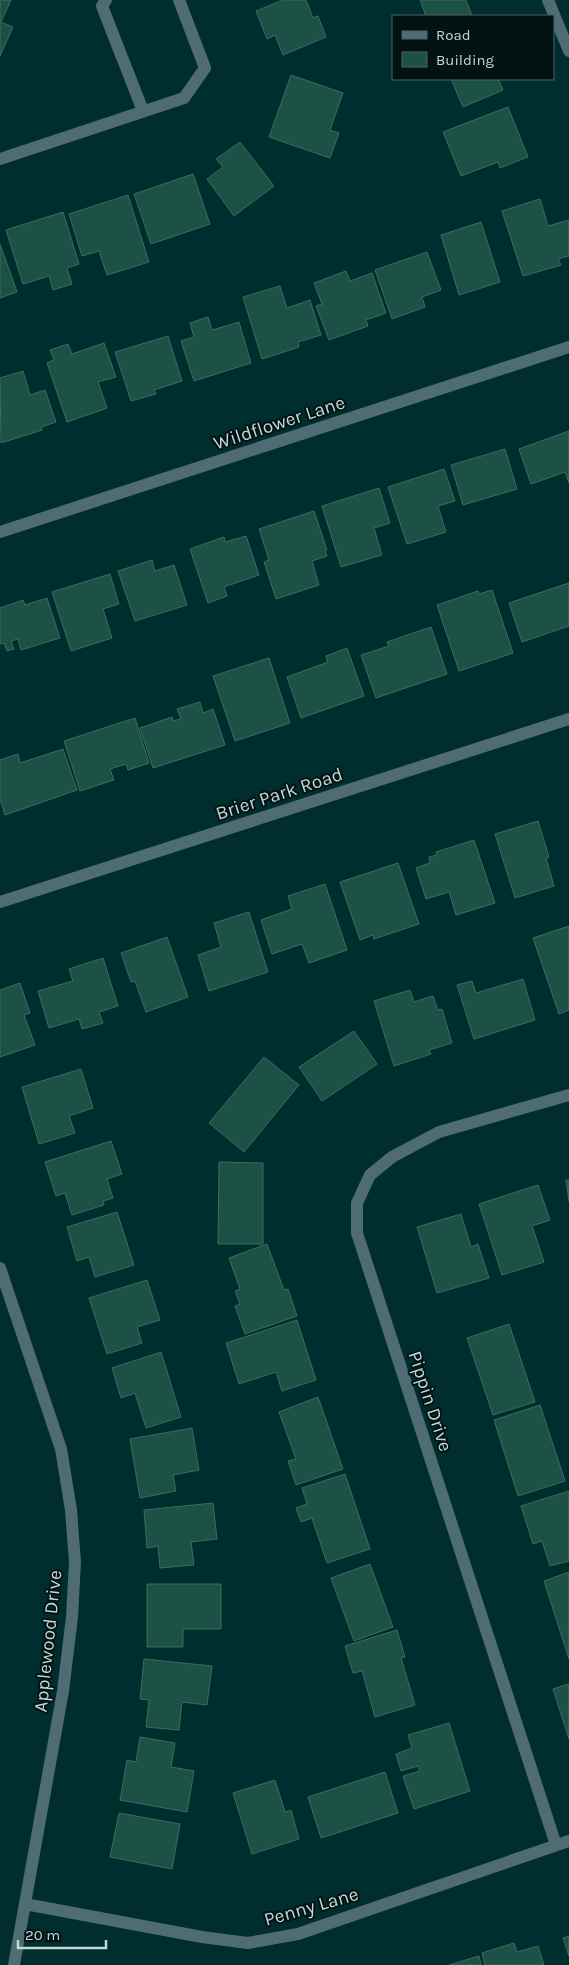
<svg xmlns="http://www.w3.org/2000/svg" width="569" height="1965" viewBox="0 0 569 1965" font-family="Karla,sans-serif">
<style>
.building{fill:#1b5245;stroke:#426a5f}
.lines{fill:none;stroke-linecap:round;stroke-linejoin:round}
.minor{stroke:#4f6b73;stroke-width:12}
.labels{text-anchor:middle;stroke-width:4;stroke-linejoin:round;paint-order:stroke}
.street-label{font-size:19px;fill:#c2d8d8;stroke:#031313}
</style>
<rect width="100%" height="100%" fill="#002e2f"/>
<path class="building" d="M0 0H11L1 22 13 27 0 56Z
M283 0H306L313 18 318 16 326 37 283 55 275 35 267 39 256 11Z
M420 0H466L472 16H426Z
M291 75 343 93 330 130 339 133 330 158 269 137Z
M451 79H498L503 90 463 107Z
M508 107 528 157 500 168 498 162 461 176 443 132Z
M240 142 274 186 234 216 207 179 223 167 216 159Z
M193 174 210 224 151 244 134 194Z
M128 195 149 262 107 275 99 251 82 256 69 214Z
M540 199 548 226 569 220V256L558 259 561 265 523 276 502 211Z
M63 212 79 264 67 268 72 284 53 290 49 276 23 284 6 230Z
M481 222 500 282 459 295 441 235Z
M0 244 17 292 0 298Z
M427 252 441 290 422 297 425 307 392 319 375 270Z
M346 271 350 281 372 273 386 313 366 320 368 326 329 340 316 306 322 304 314 283Z
M280 286 287 308 310 300 321 335 298 342 299 347 262 359 243 297Z
M208 317 212 330 239 322 251 363 194 381 181 341 194 337 190 323Z
M168 336 182 381 154 390 156 394 131 401 115 352Z
M104 343 116 377 98 382 107 408 67 422 47 363 54 360 50 350 68 344 72 354Z
M23 371 30 395 45 390 56 422 41 427 42 430 1 443 0 378Z
M569 431V483L565 472 531 484 519 449Z
M505 449 517 489 463 505 451 465Z
M444 469 455 501 438 506 446 532 407 544 388 487Z
M379 488 390 523 374 528 382 555 341 567 322 506Z
M314 511 327 550 325 551 327 556 312 561 319 585 276 599 264 562 269 560 259 529Z
M246 536 259 575 224 587 227 596 208 603 190 549 224 537 225 542Z
M152 560 155 571 174 565 187 605 135 621 118 571Z
M110 574 119 604 103 609 112 638 71 651 52 592Z
M569 583V626L522 642 509 603Z
M492 590 513 653 459 671 437 605 478 591 479 594Z
M47 598 60 638 21 650 18 639 11 641 14 649 7 651 4 643 0 644V608L23 600 25 605Z
M431 627 447 674 376 698 361 655 389 646 387 642Z
M347 648 364 696 301 718 287 677 328 662 326 656Z
M269 658 290 723 235 741 213 676Z
M200 702 203 713 213 709 225 745 153 768 140 728 172 717 173 721 181 719 177 709Z
M135 718 149 763 128 770 126 764 110 769 114 780 80 791 64 741Z
M63 749 77 790 5 815 0 799V760L18 754 20 763Z
M538 821 549 857 546 858 554 886 515 898 495 834Z
M474 840 495 903 456 915 449 892 426 899 416 868 430 863 429 857 437 855 436 852Z
M398 863 419 924 374 939 373 935 360 940 340 882Z
M325 884 347 950 309 963 302 944 272 954 261 920 292 909 288 896Z
M249 912 268 972 209 991 198 955 221 947 214 923Z
M569 926V1010L559 1014 533 938Z
M167 937 188 997 146 1012 135 981 131 982 121 953Z
M103 958 118 1006 99 1012 103 1023 82 1029 79 1019 49 1028 38 991 73 981 69 969Z
M523 979 535 1020 474 1039 457 985 472 981 476 993Z
M20 983 30 1013 24 1015 35 1045 0 1057V990Z
M410 990 414 1002 433 996 438 1010 442 1009 452 1043 429 1050 431 1054 394 1066 374 1001Z
M354 1031 377 1064 322 1101 299 1067Z
M264 1057 299 1085 244 1152 209 1123Z
M81 1069 93 1108 69 1116 75 1133 39 1144 22 1087Z
M111 1141 122 1174 107 1179 113 1198 103 1201 104 1205 72 1215 65 1193 56 1196 45 1162Z
M219 1162 263 1163V1244H218Z
M566 1180H569V1201Z
M538 1185 550 1220 532 1226 544 1262 502 1275 479 1204Z
M117 1212 134 1265 95 1277 89 1257 77 1261 67 1227Z
M461 1214 471 1247 478 1244 489 1278 437 1293 417 1227Z
M267 1244 284 1290 288 1289 297 1316 245 1334 235 1306 240 1304 235 1291 240 1289 229 1258Z
M147 1280 160 1320 137 1327 142 1343 107 1354 89 1298Z
M297 1320 316 1380 282 1391 276 1372 239 1384 226 1343Z
M509 1324 535 1402 493 1415 467 1338Z
M161 1352 181 1417 146 1428 135 1393 121 1398 112 1368Z
M318 1397 343 1469 296 1485 288 1461 296 1459 279 1412Z
M540 1405 565 1481 518 1496 494 1420Z
M192 1428 199 1470 173 1475 176 1491 140 1498 130 1439Z
M345 1474 370 1549 327 1563 312 1518 301 1522 296 1508 307 1504 302 1488Z
M569 1491V1561L550 1566 542 1541 533 1544 521 1506Z
M213 1503 217 1539 191 1542 194 1565 160 1568 158 1546 147 1548 144 1510Z
M370 1564 393 1627 354 1641 331 1578Z
M569 1572V1659L544 1581Z
M147 1584H221V1629H183V1647H147Z
M397 1630 405 1657 401 1658 415 1705 375 1717 362 1671 353 1673 345 1646Z
M144 1659 212 1666 207 1705 182 1702 179 1730 146 1727 149 1700 140 1699Z
M569 1684V1739L553 1689Z
M449 1723 470 1791 414 1809 403 1776 420 1771 418 1766 401 1771 396 1754 412 1748 408 1735Z
M140 1737 175 1743 171 1767 194 1771 187 1812 120 1800 127 1760 136 1762Z
M385 1772 398 1813 321 1838 308 1797Z
M275 1780 285 1812 291 1810 299 1839 252 1854 233 1793Z
M119 1813 180 1824 172 1869 110 1857Z
M569 1936V1956L563 1938Z
M514 1943 517 1952 538 1946 544 1965H485L482 1953Z
M479 1956 481 1965H449Z"/>
<g class="lines">
<path class="minor" d="M106 0 102 6 143 111
M548 0 569 51
M0 159 184 98 205 68 179 0
M0 532 569 347
M0 902 569 719
M0 1268 61 1449 71 1510 75 1562 72 1617 63 1691 14 1965
M556 1845 357 1233V1203L370 1175 392 1157 439 1132 569 1095
M25 1904 202 1937 248 1943 298 1934 569 1841"/>
</g>
<g class="labels">
<g class="street-label">
<text transform="translate(279 422) rotate(-18)" y="7">Wildflower Lane</text>
<text transform="translate(279 793) rotate(-18)" y="7">Brier Park Road</text>
<text transform="translate(431 1401) rotate(72)" y="7">Pippin Drive</text>
<text transform="translate(47 1641) rotate(-84)" y="7">Applewood Drive</text>
<text transform="translate(311 1906) rotate(-16)" y="7">Penny Lane</text>
</g>
</g>
<rect x="392" y="15" width="162" height="65" fill="#031313" stroke="#4f6262"/>
<rect x="402" y="31" width="25" height="8" fill="#4f6b73" stroke="#4f6262"/>
<text x="436" y="40" font-size="15" fill="#c2d8d8">Road</text>
<rect x="402" y="52" width="25" height="15" fill="#1b5245" stroke="#4f6262"/>
<text x="436" y="65" font-size="15" fill="#c2d8d8">Building</text>
<path d="M18 1940v8h88v-8" fill="none" stroke="#c2d8d8" stroke-width="2.5"/>
<text x="25" y="1940" font-size="15" fill="#c2d8d8" stroke="#031313" stroke-width="4" paint-order="stroke">20 m</text>
</svg>
